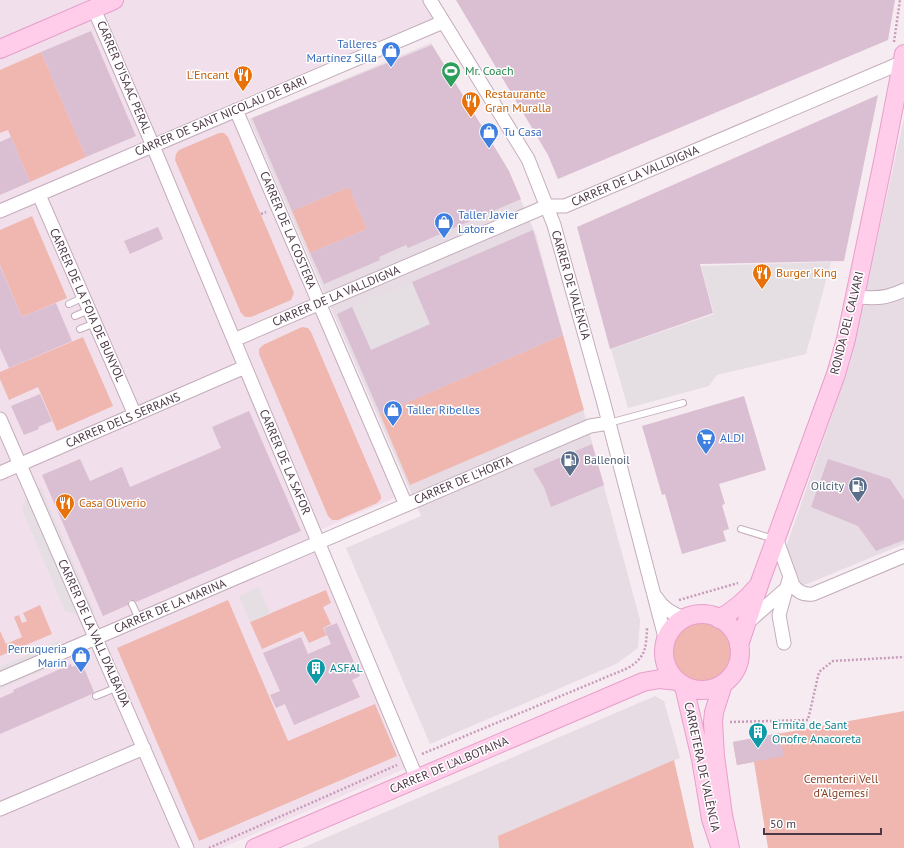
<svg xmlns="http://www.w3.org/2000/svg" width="904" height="848" viewBox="0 0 904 848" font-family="'PT Sans',sans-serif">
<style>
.residential{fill:#f2dfec}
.industrial{fill:#e7dce4}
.green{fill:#efb7af}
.parking{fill:#e5dfe4}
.building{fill:#dabed2}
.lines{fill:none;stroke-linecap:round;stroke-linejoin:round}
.lane-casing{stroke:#c4acbc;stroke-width:8}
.street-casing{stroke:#c4acbc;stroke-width:15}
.secondary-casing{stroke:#e89eca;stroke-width:20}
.path{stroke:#c79bb9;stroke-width:2.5;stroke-dasharray:2 2;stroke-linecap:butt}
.lane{stroke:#fff;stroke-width:6}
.street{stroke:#fff;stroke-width:13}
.secondary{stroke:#ffcce9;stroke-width:18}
.labels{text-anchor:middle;stroke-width:3;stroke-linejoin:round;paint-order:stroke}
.shop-label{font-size:12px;fill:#366cbe;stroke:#fff;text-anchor:start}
.leisure-label{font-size:12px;fill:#27864d;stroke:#fff;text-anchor:start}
.food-label{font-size:12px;fill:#c56008;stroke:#fff;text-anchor:start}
.street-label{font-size:12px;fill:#4c3746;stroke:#fff}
.service-label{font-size:12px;fill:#4e5e75;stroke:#fff;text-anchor:start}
.culture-label{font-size:12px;fill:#0d838f;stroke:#fff;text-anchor:start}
.park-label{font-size:12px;fill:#873f22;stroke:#fff}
</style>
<rect width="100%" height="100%" fill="#f7ebf2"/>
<path class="residential" d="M0 0H435L443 14 230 104 399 496 320 530 418 763 222 848H0Z"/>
<path class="industrial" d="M431 43 505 164 536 235 640 620 638 648 616 664 430 744 346 548 421 516 249 119Z
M904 118V544L802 586 786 547 850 363Z
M655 696 664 701 680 758 498 836 499 848H302Z"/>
<path class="green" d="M41 52 86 157 30 182 8 130 0 133V70Z
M219 133H224L228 137 294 293 291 300 251 317H245L241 313 175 160 176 154 179 150Z
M349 187 367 229 310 253 292 211Z
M32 216 67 298 22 317 0 265V230Z
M302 327 308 328 311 332 381 496V499L377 503 338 520H332L328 516 259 354V349L263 345Z
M563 335 584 410 410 485 380 414Z
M83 337 113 406 57 431 38 387 9 400 0 379V372Z
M326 590 331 603 323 607 331 624 323 628 327 635 309 643 303 631 262 649 250 622Z
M228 600 288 741 375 704 397 756 199 841 117 648Z
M40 605 52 634 0 656V631L6 644 22 637 14 617 19 615 22 623 27 621 23 613Z
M673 652a29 29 0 1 1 58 0a29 29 0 1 1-58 0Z
M904 711V848H768L754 762 737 765 733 742Z
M674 760 694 848H499L498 836Z"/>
<path class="parking" d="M831 262 806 354 717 375 709 386 628 408 611 349 714 314 701 266Z
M412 282 431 324 371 350 352 307Z
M41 487 94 611 89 613 37 489Z
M28 492 80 615 65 611 22 509Z
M259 587 270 614 250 622 239 596Z
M59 641 61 646 0 672V667Z
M65 656 67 660 0 689V684Z"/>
<path class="building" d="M456 0H895L888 40 558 179 548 155Z
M91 31 136 136 86 157 41 52Z
M432 45 509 171 521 199 408 248 406 245 379 257 380 260 324 284 310 253 367 229 349 187 292 211 252 118Z
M878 95 844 261 700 264 713 313 610 349 577 227Z
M11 137 30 182 0 195V142Z
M158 227 163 239 130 254 124 241Z
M533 230 563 335 380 414 337 314 352 307 371 350 430 324 412 282Z
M0 266 22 317 56 303 72 341 9 368 0 348Z
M40 394 52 421 38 427 39 429 24 435 11 406Z
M744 396 766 470 719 484 725 504 722 505 729 529 723 531 726 541 682 554 665 494 662 495 642 426Z
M249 411 301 531 136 602 134 600H130L128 602V605L103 616 42 475 80 459 90 481 122 467 130 487 221 448 212 427Z
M592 444 604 485 551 507 544 487 533 469Z
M828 459 890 479 904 500V540L876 551 858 526 811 507Z
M337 623 360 676 352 680 360 697 294 725 285 704 276 708 270 695 280 691 263 653 301 637 308 654 331 644 324 628Z
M82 663 94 692 92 694 0 734V698L14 692 13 690 20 687 71 664 72 667Z
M779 733 784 756 737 765 733 742Z"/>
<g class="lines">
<g class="lane-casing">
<path id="lane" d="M69 304 84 297
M75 316 89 310
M80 329 95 323
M609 423 683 403
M741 529 774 539
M132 604 139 619
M96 696 118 687"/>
</g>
<g class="street-casing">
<path id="street" d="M430 0 528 159 554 225 603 400 666 641
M94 9 153 146 417 779
M236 110 406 505
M39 195 135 415
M0 211 443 22
M855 296C873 300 888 298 904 290
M234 340 547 206H565L903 62
M0 419 187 848
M0 473 245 367
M776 538 793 585C798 593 805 595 813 594L904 556
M656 597C663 609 674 615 686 618
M746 624 787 588
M784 643 779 615 790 576
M0 679 590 426 609 423
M0 809 144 748"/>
</g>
<g class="secondary-casing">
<path id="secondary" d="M0 49 114 0
M664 652a38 38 0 1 1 76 0a38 38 0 1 1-76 0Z
M719 619C734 610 746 601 756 588
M739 645 760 582 836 374 846 339 884 157 904 54
M723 684 714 712 713 722 715 756 723 815 730 848
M684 686 701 759 711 819 719 843
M255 848 643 682 660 679 677 681"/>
</g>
<path class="path" d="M894 42 900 0
M261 214 266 212
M679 600 738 583
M730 722 808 720 819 672 833 661 904 657
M422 754 628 668C646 657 646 648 647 628
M209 848 397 765"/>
<use href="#lane" class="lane"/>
<use href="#street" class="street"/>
<use href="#secondary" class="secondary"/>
</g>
<defs>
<g id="shop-pin" transform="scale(1)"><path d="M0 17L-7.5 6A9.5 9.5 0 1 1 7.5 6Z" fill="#3f7fe0" stroke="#fff"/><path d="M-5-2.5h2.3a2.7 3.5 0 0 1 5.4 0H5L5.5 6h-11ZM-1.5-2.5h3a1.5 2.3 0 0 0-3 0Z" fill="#fff"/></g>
<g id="stadium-pin" transform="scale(1)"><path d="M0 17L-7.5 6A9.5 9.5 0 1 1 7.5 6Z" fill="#2e9e5b" stroke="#fff"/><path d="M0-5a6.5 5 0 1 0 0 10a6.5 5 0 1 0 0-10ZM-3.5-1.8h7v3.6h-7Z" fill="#fff"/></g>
<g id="restaurant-pin" transform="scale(1)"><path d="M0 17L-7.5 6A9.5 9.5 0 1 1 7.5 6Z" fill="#e8710a" stroke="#fff"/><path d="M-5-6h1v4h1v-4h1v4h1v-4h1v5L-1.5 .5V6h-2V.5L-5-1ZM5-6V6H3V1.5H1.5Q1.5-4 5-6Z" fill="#fff"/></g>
<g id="supermarket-pin" transform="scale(1)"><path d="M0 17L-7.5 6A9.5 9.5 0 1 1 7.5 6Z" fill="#3f7fe0" stroke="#fff"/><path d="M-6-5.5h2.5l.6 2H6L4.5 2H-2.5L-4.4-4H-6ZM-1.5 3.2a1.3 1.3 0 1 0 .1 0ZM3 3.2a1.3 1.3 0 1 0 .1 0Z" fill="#fff"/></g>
<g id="fuel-pin" transform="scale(1)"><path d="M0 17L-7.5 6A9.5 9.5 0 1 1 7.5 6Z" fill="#5c6f8a" stroke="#fff"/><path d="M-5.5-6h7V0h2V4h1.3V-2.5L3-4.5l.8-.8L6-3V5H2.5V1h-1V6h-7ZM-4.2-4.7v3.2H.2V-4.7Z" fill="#fff"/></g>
<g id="building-pin" transform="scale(1)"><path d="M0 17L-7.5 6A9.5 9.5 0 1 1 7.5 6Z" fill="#0f9aa8" stroke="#fff"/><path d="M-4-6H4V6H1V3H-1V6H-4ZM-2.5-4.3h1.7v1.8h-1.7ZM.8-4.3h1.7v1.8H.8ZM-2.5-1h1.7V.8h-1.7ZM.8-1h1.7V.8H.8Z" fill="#fff"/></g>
</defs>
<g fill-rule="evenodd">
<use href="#shop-pin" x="391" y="51"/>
<use href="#stadium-pin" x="451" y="71"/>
<use href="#restaurant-pin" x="243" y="75"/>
<use href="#restaurant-pin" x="471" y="101"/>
<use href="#shop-pin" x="489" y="132"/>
<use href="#shop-pin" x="444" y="222"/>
<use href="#restaurant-pin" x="762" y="273"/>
<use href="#shop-pin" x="393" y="410"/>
<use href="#supermarket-pin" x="706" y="438"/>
<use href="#fuel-pin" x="570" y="460"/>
<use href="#fuel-pin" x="858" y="486"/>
<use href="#restaurant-pin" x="65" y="503"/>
<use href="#shop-pin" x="81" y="656"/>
<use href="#building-pin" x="316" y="668"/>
<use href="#building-pin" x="758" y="732"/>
</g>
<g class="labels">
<g class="shop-label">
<text x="377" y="48" text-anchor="end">Talleres<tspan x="377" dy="14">Martínez Silla</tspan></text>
<text x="503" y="136">Tu Casa</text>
<text x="458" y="219">Taller Javier<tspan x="458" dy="14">Latorre</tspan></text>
<text x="407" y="414">Taller Ribelles</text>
<text x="720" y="442">ALDI</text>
<text x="67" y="653" text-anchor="end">Perruqueria<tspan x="67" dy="14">Marin</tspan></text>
</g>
<g class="leisure-label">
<text x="465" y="75">Mr. Coach</text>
</g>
<g class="food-label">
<text x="229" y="79" text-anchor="end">L'Encant</text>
<text x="485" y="98">Restaurante<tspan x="485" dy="14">Gran Muralla</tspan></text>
<text x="776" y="277">Burger King</text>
<text x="79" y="507">Casa Oliverio</text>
</g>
<g class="street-label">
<text transform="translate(124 77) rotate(67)" y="4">CARRER D'ISAAC PERAL</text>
<text transform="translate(221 116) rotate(-23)" y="4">CARRER DE SANT NICOLAU DE BARI</text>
<text transform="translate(635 176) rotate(-23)" y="4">CARRER DE LA VALLDIGNA</text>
<text transform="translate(288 230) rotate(67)" y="4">CARRER DE LA COSTERA</text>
<text transform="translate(571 285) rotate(74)" y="4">CARRER DE VALÈNCIA</text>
<text transform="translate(336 296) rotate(-23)" y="4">CARRER DE LA VALLDIGNA</text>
<text transform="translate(87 305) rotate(66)" y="4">CARRER DE LA FOIA DE BUNYOL</text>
<text transform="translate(847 323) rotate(-76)" y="4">RONDA DEL CALVARI</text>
<text transform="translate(123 420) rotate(-23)" y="4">CARRER DELS SERRANS</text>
<text transform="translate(285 462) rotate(67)" y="4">CARRER DE LA SAFOR</text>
<text transform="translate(463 480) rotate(-23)" y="4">CARRER DE L'HORTA</text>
<text transform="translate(170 606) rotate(-23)" y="4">CARRER DE LA MARINA</text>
<text transform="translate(94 633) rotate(66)" y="4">CARRER DE LA VALL D'ALBAIDA</text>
<text transform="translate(449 765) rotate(-23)" y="4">CARRER DE L'ALBOTAINA</text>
<text transform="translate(702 767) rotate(78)" y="4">CARRETERA DE VALÈNCIA</text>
</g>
<g class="service-label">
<text x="584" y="464">Ballenoil</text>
<text x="844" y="490" text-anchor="end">Oilcity</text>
</g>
<g class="culture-label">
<text x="330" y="672">ASFAL</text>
<text x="772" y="729">Ermita de Sant<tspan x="772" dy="14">Onofre Anacoreta</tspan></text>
</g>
<g class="park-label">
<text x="841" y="783">Cementeri Vell<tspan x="841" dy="14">d'Algemesí</tspan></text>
</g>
</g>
<path d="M764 828v6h117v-6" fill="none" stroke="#4c3746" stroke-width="2"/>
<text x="770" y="828" font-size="12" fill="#4c3746" stroke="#ffffff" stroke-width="3" paint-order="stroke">50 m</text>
</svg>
